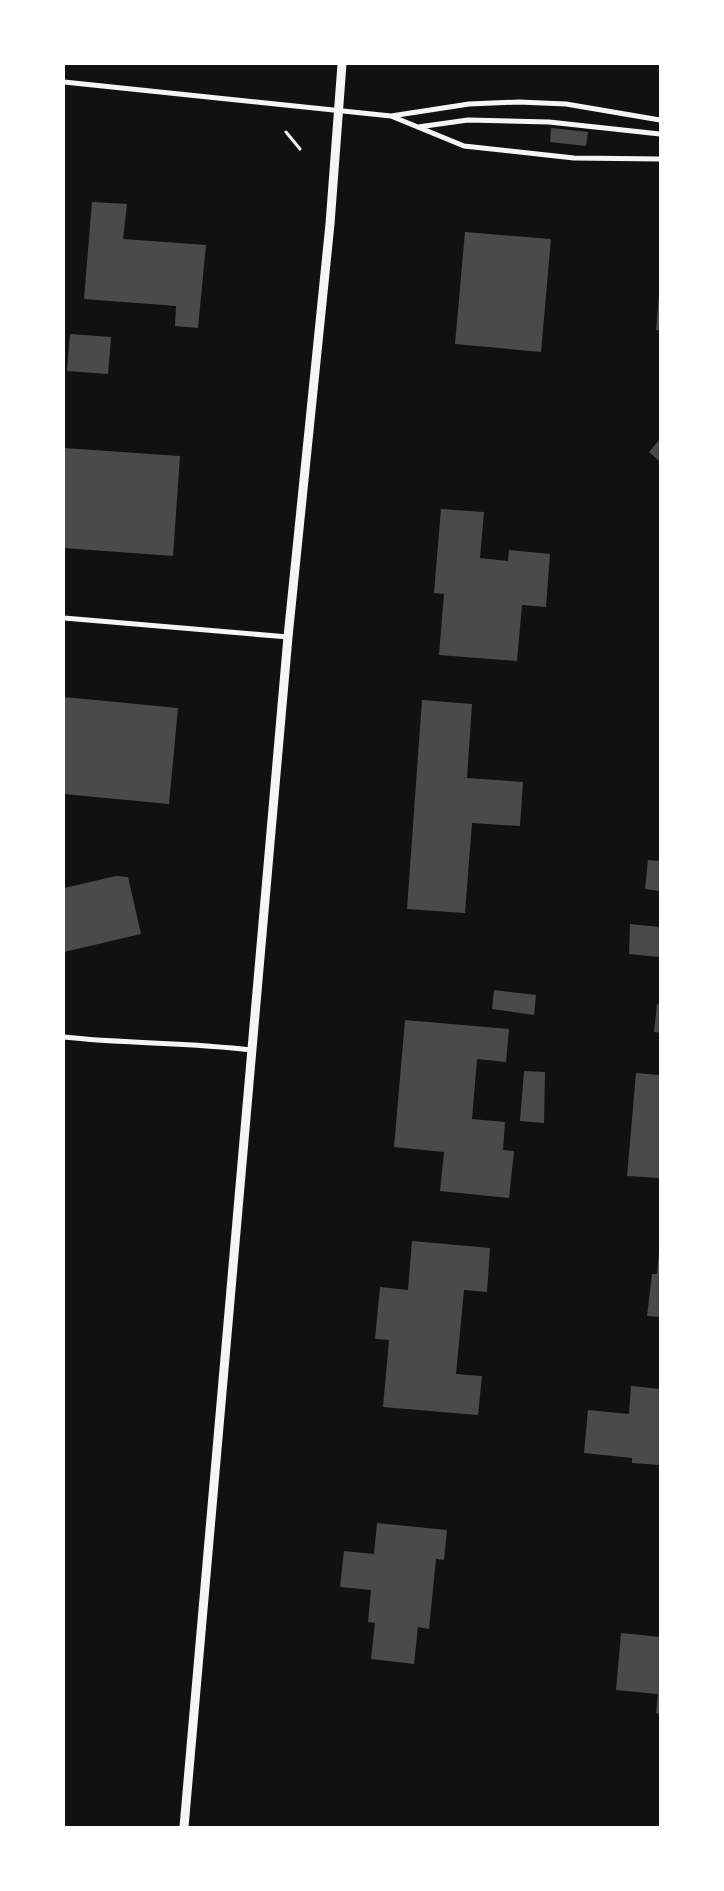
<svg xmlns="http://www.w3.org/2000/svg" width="724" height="1891" viewBox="0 0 724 1891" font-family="Commissioner,sans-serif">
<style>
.building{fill:#4a4a4a}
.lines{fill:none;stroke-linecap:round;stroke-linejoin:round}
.path{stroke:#f5f5f5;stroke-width:3}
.minor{stroke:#f5f5f5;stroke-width:5}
.tertiary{stroke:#f5f5f5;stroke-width:9}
</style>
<rect width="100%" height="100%" fill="#111"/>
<path class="building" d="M551 128 588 132 586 146 550 142Z
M92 202 127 204 123 239 206 245 198 328 175 326 176 306 84 299Z
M465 232 551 239 541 352 455 344Z
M659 295H660V330H656Z
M70 334 111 337 108 374 67 371Z
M660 439V462L649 452Z
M64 448 180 456 173 556 64 548Z
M441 509 484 512 480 558 508 561 509 550 550 554 546 607 522 605 517 661 439 655 444 594 434 593Z
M64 697 178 708 169 804 64 794Z
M422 700 472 704 467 778 523 782 520 826 472 823 465 913 407 909Z
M648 860 660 861V891L645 889Z
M116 876 128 877 141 934 64 952V888Z
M630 924 660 927V957L629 954Z
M494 990 536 995 534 1015 492 1009Z
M657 1004 660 1005V1033L654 1032Z
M405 1020 509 1029 506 1062 477 1059 472 1119 505 1122 503 1150 514 1151 509 1198 440 1191 444 1152 394 1147Z
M524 1071 545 1072 544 1123 520 1121Z
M636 1073 660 1075V1178L627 1176Z
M412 1241 490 1248 487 1292 464 1290 456 1374 482 1376 478 1415 383 1407 389 1340 375 1339 380 1287 408 1290Z
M659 1252H660V1317L647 1316 652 1274H657Z
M631 1386 660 1389V1465L632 1463V1458L584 1453 588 1410 629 1414Z
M377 1523 447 1530 444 1560 436 1559 429 1629 418 1627 414 1664 371 1659 375 1623 368 1622 371 1590 340 1587 344 1551 374 1554Z
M621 1633 660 1637V1714L656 1713 658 1694 616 1690Z"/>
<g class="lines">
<path class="path" d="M286 132 300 149"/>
<path class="minor" d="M64 82 391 116 469 104 519 102 566 104 660 120
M391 116 464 146 574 158 660 159
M418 127 468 120 549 122 660 134
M64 618 288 637
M64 1037C126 1044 188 1042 251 1050"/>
<path class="tertiary" d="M184 1827 288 637 330 224 342 64"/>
</g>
<rect width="724" height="1891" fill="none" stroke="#ffffff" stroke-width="130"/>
</svg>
